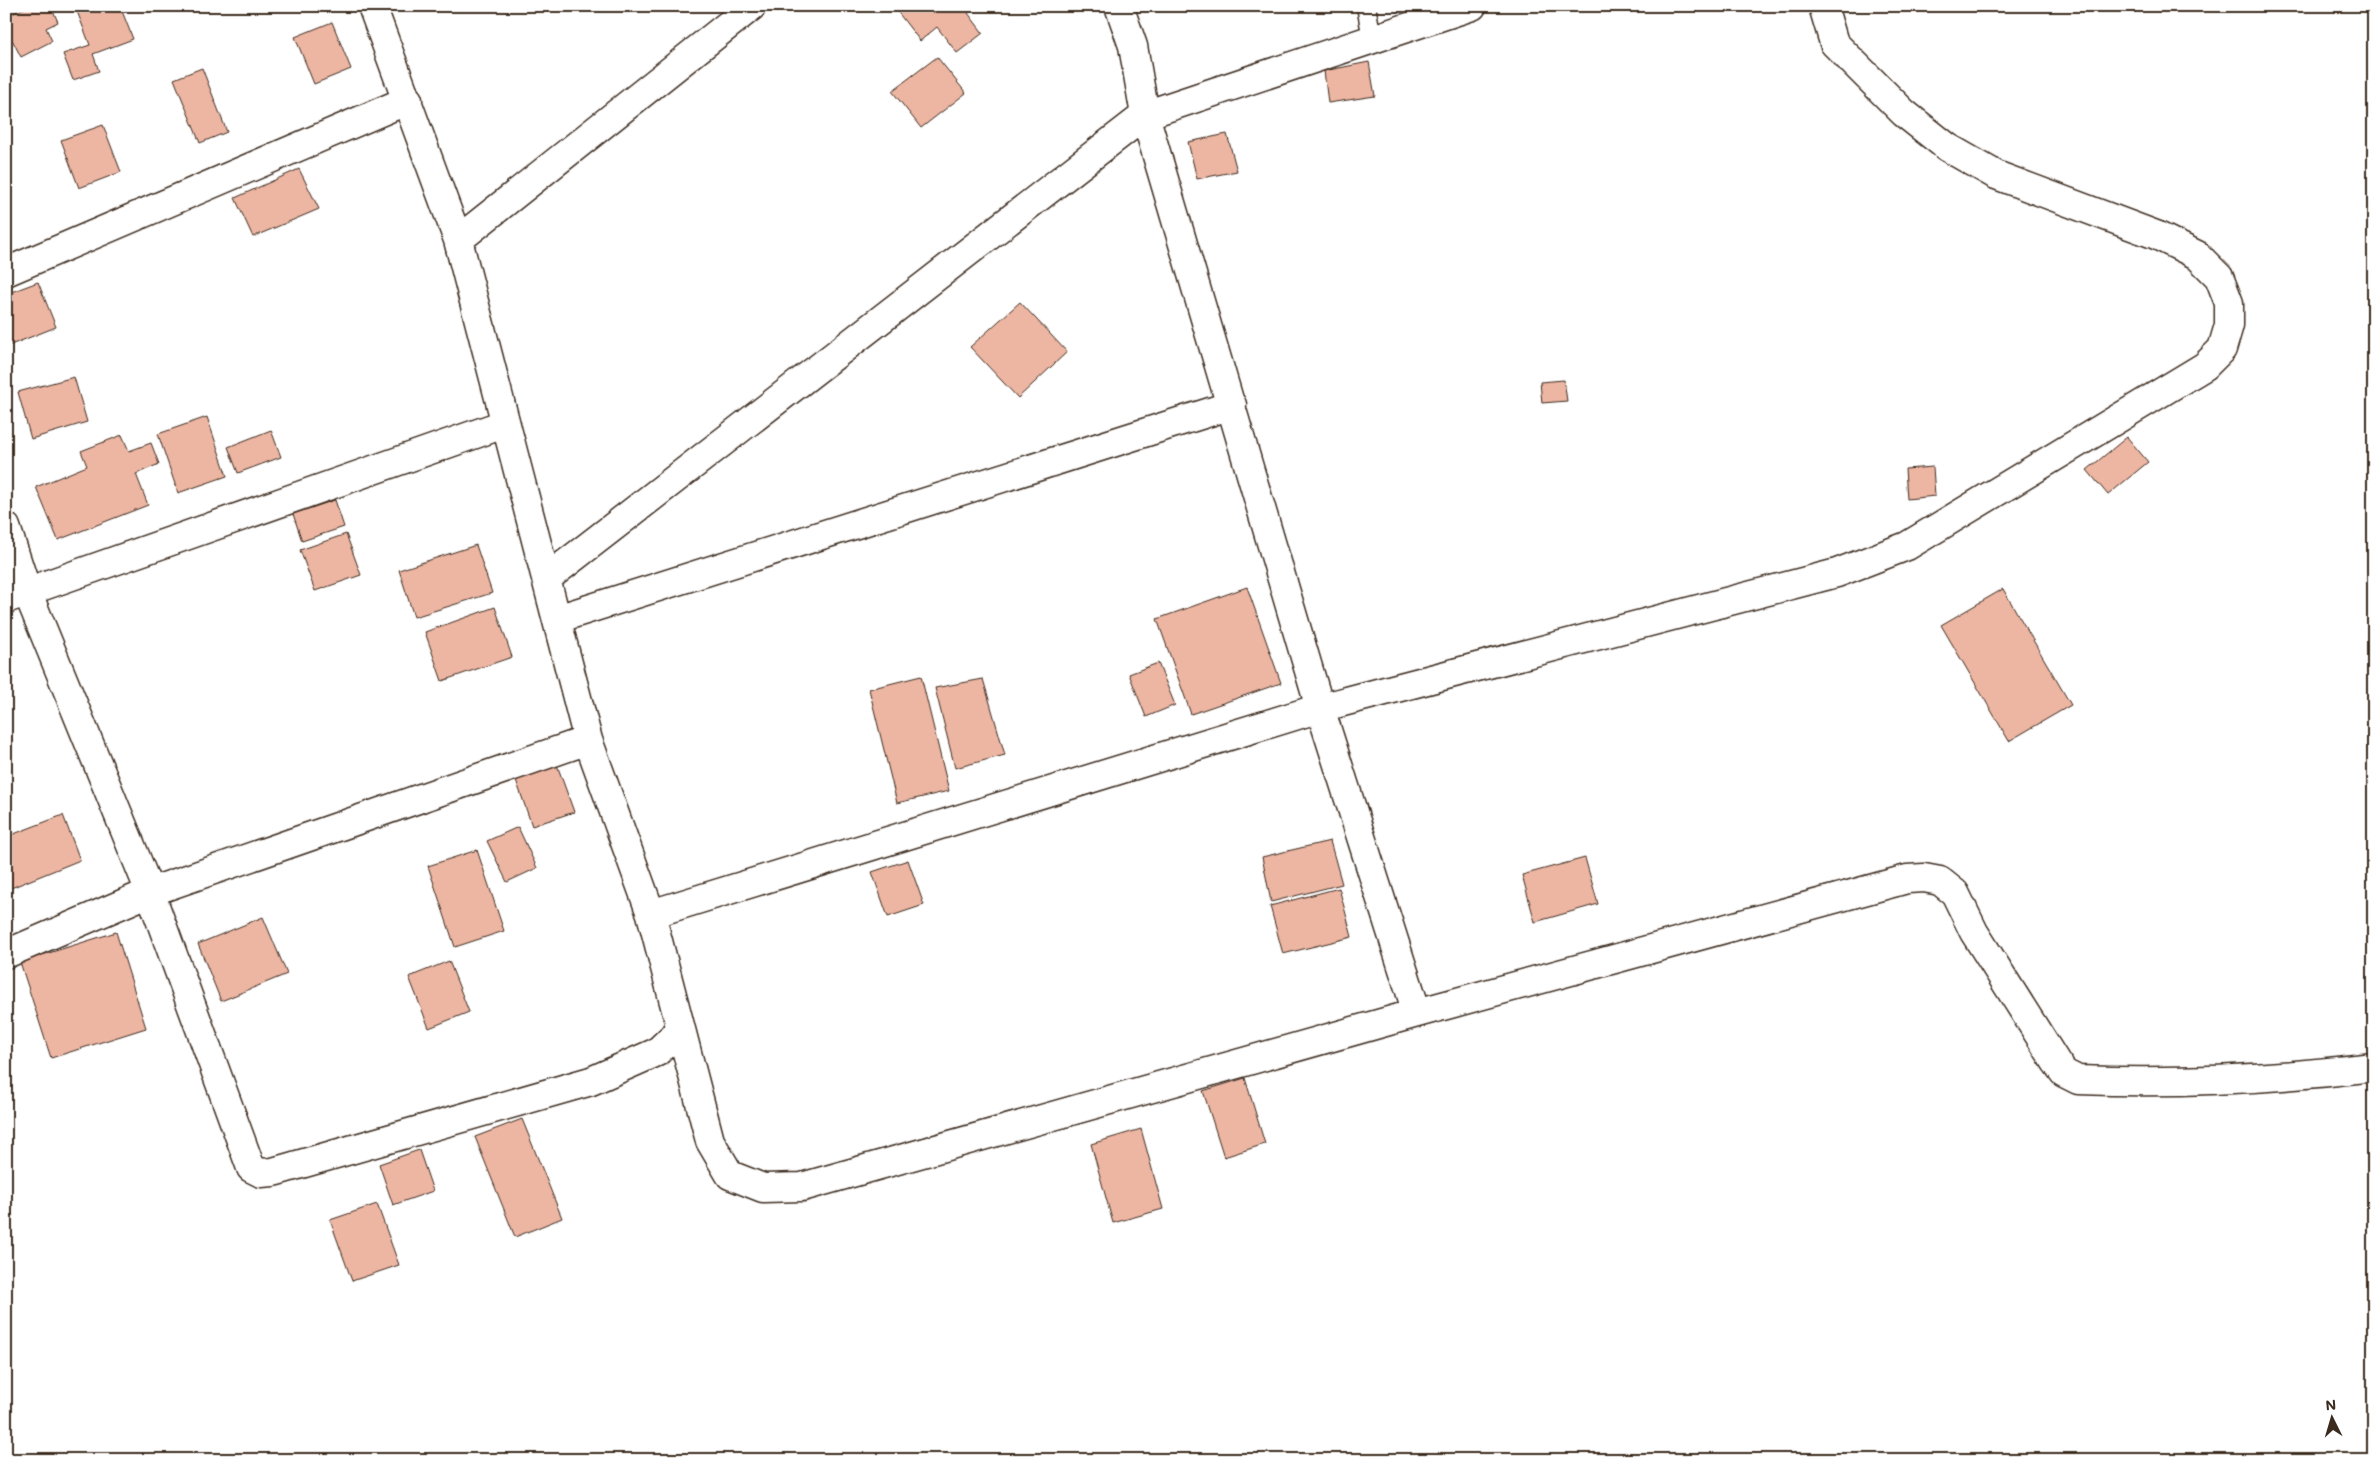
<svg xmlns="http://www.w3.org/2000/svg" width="2380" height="1466" viewBox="0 0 2380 1466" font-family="Mali,sans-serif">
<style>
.building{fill:#edb6a3;stroke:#3b2a1e}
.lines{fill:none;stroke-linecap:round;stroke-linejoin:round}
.lane-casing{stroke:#3b2a1e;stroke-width:21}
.street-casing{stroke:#3b2a1e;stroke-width:31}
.lane{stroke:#fff;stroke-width:18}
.street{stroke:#fff;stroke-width:28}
</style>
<rect width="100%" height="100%" fill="#fff"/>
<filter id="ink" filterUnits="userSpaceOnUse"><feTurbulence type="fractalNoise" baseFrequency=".02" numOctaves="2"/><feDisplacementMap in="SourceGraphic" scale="10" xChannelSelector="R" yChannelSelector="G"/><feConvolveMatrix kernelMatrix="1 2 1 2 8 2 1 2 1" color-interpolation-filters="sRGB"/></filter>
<g filter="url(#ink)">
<path class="building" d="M28 6H51L58 22 46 28 52 41 21 57 6 28V17Z
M75 6H120L133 39 93 54 99 71 73 80 63 54 90 45Z
M893 6H977L968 13 983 33 957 53 937 27 920 41Z
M332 22 351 69 314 84 295 37Z
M937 57 966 93 921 128 892 91Z
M1369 62 1375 96 1328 103 1324 71Z
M202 68 227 132 200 143 174 79Z
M103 125 121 172 79 188 61 140Z
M1227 134 1237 171 1197 179 1188 142Z
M299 169 319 209 253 237 235 198Z
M38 282 56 327 8 346 6 341V294Z
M1020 302 1067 352 1018 398 970 347Z
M74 377 87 422 31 439 18 392Z
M1564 380 1567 401 1542 403 1540 382Z
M207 417 227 476 178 493 158 434Z
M271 430 281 457 238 473 228 447Z
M122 435 129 451 151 443 159 464 136 474 148 505 58 540 36 487 87 466 81 451Z
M2127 437 2148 462 2108 495 2087 470Z
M1933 467 1935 496 1907 499 1905 469Z
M335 500 344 527 302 541 293 514Z
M346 534 361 575 315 591 300 550Z
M476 545 492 593 414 617 399 570Z
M1247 587 1281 683 1191 714 1157 619Z
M2003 589 2071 705 2009 741 1941 625Z
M495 607 512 657 442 681 425 632Z
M1158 663 1175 705 1146 717 1129 674Z
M6 665 13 682 6 684Z
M921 676 949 791 897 803 869 689Z
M983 679 1005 755 955 768 935 688Z
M556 762 574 812 532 826 515 777Z
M63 815 80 860 6 890V837Z
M518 827 537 868 507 882 487 841Z
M1330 841 1342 884 1271 902 1262 857Z
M477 850 504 931 455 947 428 866Z
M1585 858 1598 904 1535 922 1522 875Z
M908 860 924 905 888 917 872 872Z
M1339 888 1352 937 1283 954 1270 906Z
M263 917 287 974 221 1001 198 944Z
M116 932 146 1028 51 1058 20 962Z
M449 961 469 1012 429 1028 409 977Z
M1245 1078 1265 1144 1224 1157 1203 1091Z
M522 1119 562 1218 515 1237 475 1137Z
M1141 1129 1163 1209 1113 1223 1091 1144Z
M419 1150 433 1191 393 1205 379 1164Z
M377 1204 399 1265 352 1281 330 1220Z"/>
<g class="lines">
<g class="lane-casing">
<path id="lane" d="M1366 6 1372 38"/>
</g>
<g class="street-casing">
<path id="street" d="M372 6 458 240 588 740 651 914 710 1141 730 1175 763 1188 802 1187 1417 1013 1907 879 1924 878 1940 881 1955 893 1974 932 2056 1062 2064 1073 2078 1080C2177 1084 2275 1079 2374 1067
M1119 6 1133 46 1145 115 1320 708 1417 1013
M458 240 752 6
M6 272 408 100
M6 527 27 591 150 892 251 1168 261 1173 273 1172 591 1081 657 1052 680 1030
M546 579 1145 115 1472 6
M6 599 504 424
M557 619 1232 405
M651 914 1320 708 1837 573 1907 546 2205 366 2222 349 2229 325V303L2219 277 2197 255 2156 235 1996 175 1947 147 1904 113 1834 43 1823 6
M6 954 150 892 588 740"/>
</g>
<use href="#lane" class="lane"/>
<use href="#street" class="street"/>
</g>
</g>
<rect width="2380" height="1466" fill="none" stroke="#fff" stroke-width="25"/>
<rect x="12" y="12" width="2355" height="1441" fill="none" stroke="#3b2a1e" stroke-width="2" filter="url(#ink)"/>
<g transform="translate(2332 1418) rotate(355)" stroke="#ffffff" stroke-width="4" paint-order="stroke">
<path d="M0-4L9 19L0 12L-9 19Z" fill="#3b2a1e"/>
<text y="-8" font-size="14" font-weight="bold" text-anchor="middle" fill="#3b2a1e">N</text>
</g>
</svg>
